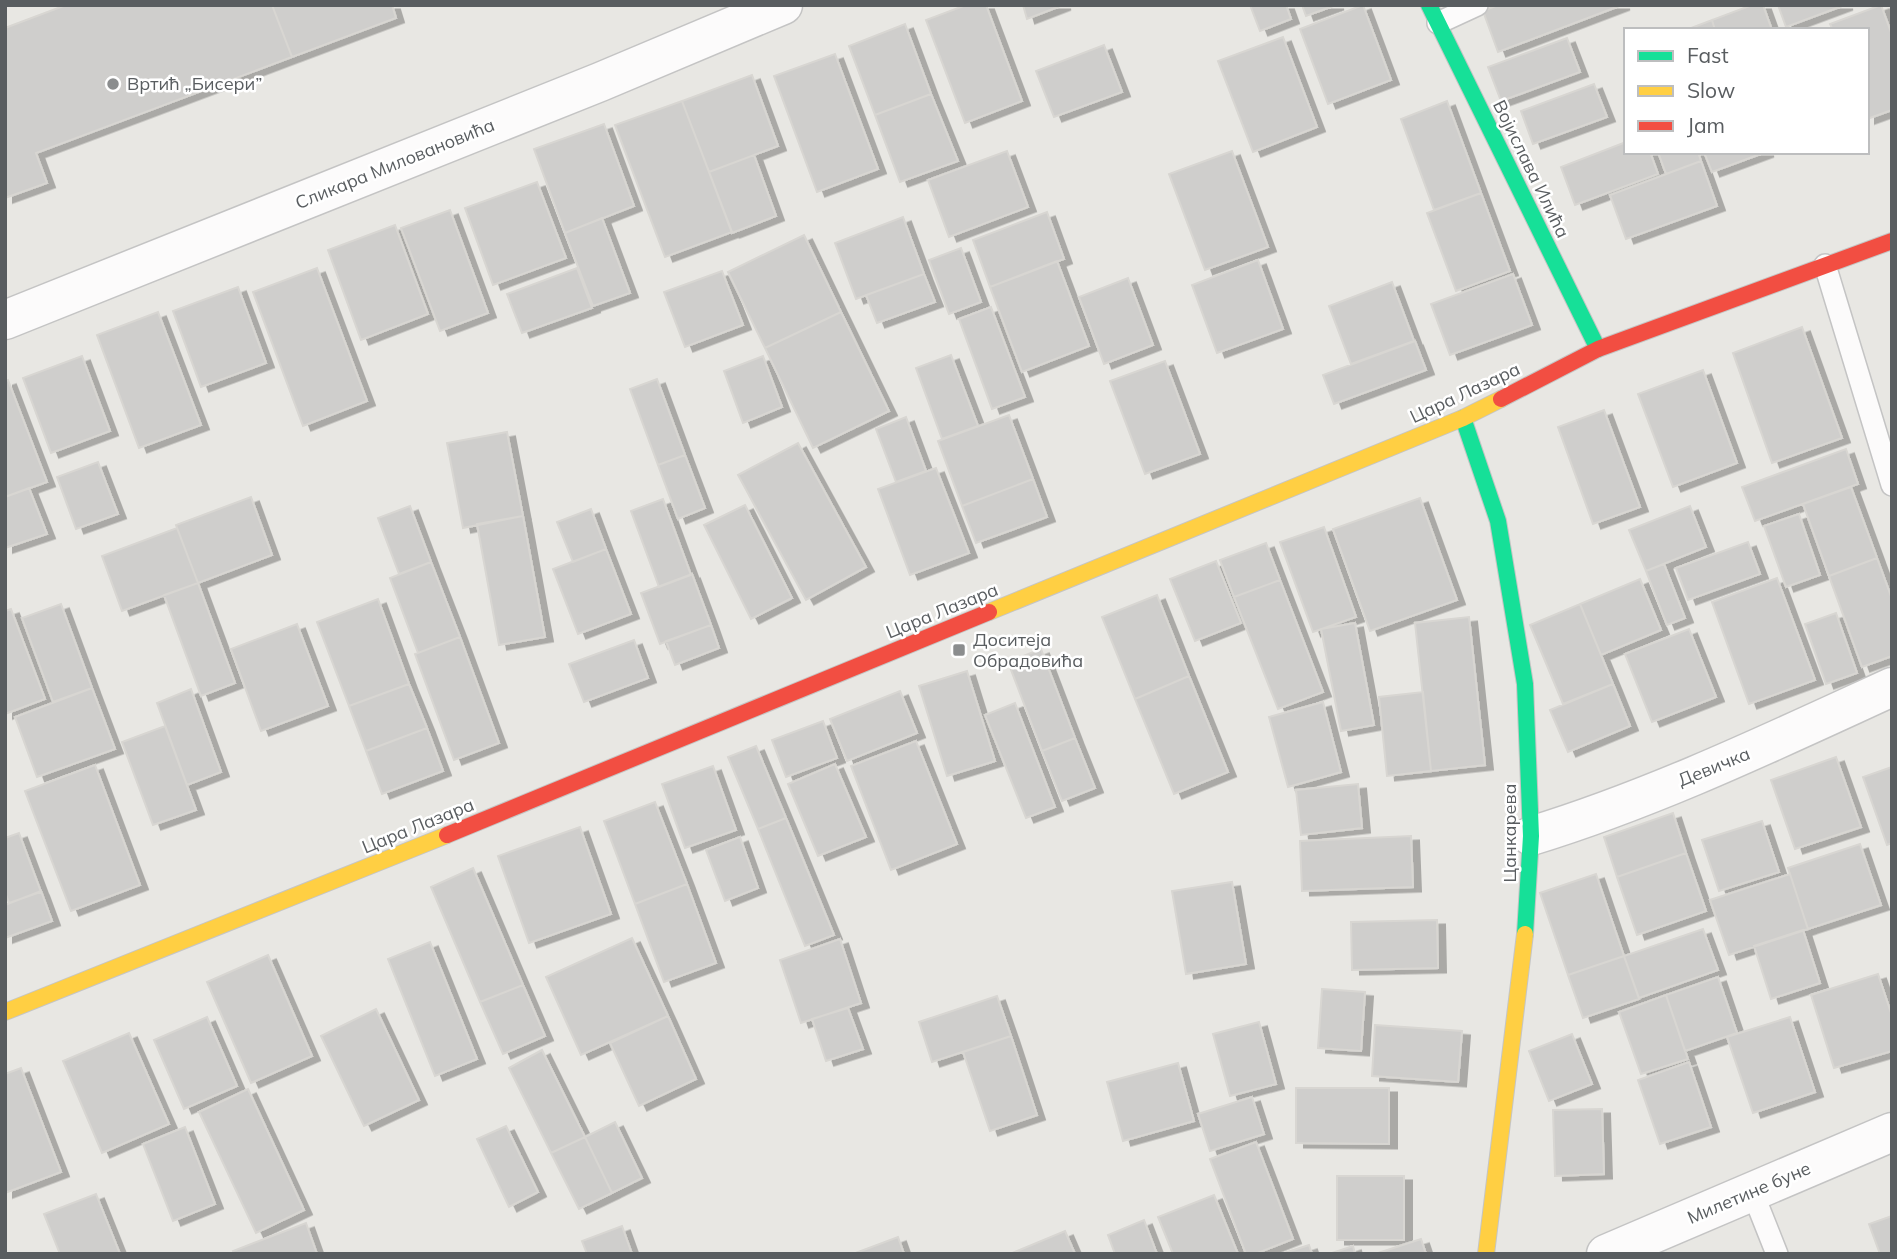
<svg xmlns="http://www.w3.org/2000/svg" width="1897" height="1259" viewBox="0 0 1897 1259" font-family="Mulish,sans-serif">
<style>
.building{fill:#cfcecc;stroke:#d8d6d2;stroke-width:2;filter:url(#shadow)}
.lines{fill:none;stroke-linecap:round;stroke-linejoin:round}
.lane-casing{stroke:#c4c4c4;stroke-width:24}
.street-casing{stroke:#c4c4c4;stroke-width:41}
.fast-casing{stroke:#c5c5c4;stroke-width:18}
.slow-casing{stroke:#c5c5c4;stroke-width:18}
.jam-casing{stroke:#c5c5c4;stroke-width:18}
.lane{stroke:#fcfbfb;stroke-width:21}
.street{stroke:#fcfbfb;stroke-width:38}
.fast{stroke:#16e098;stroke-width:16}
.slow{stroke:#ffcf43;stroke-width:16}
.jam{stroke:#f24e42;stroke-width:16}
.poi-dot{fill:#8b8d8e;stroke:#fff;stroke-width:2.5}
.labels{text-anchor:middle;stroke-width:5;stroke-linejoin:round;paint-order:stroke}
.poi-label{font-size:18px;fill:#595d60;stroke:#fff;text-anchor:start}
.street-label{font-size:18px;fill:#595d60;stroke:#fff}
</style>
<defs>
<filter id="shadow"><feDropShadow dx="8" dy="4.5" stdDeviation="0" flood-color="#0004"/></filter>
</defs>
<rect width="100%" height="100%" fill="#e8e7e3"/>
<path class="building" d="M66 5H272L292 57 36 153 47 183 5 198V28Z
M272 5H392L396 18 292 57Z
M966 5H986L1022 101 965 123 926 20Z
M1023 5H1063L1027 19Z
M1250 5H1286L1291 19 1260 31Z
M1302 5H1336L1306 16Z
M1363 5 1391 80 1328 104 1300 29Z
M1498 5H1622L1498 52 1483 11Z
M1752 5H1763L1772 30H1715L1712 20Z
M1778 5H1845L1786 27Z
M1881 5 1892 35V110L1867 119V30H1833L1830 24Z
M1712 20 1715 30H1686Z
M905 24 931 94 875 115 849 46Z
M1283 37 1317 127 1253 152 1218 61Z
M1567 38 1580 72 1501 101 1488 67Z
M1104 45 1122 92 1054 117 1036 71Z
M835 54 878 169 817 192 774 76Z
M752 75 778 146 709 172 682 101Z
M1594 84 1607 117 1533 144 1521 111Z
M931 94 958 161 900 182 875 115Z
M682 101 732 232 665 257 615 125Z
M1447 101 1481 193 1434 210 1401 119Z
M604 124 634 206 565 233 534 149Z
M1626 142V152H1650L1658 174 1575 205 1561 167Z
M1007 151 1028 207 949 237 928 180Z
M1232 151 1268 247 1205 270 1169 174Z
M1658 152H1698L1701 161 1666 174Z
M1704 152H1766L1712 172Z
M754 155 776 216 732 233 709 172Z
M1701 161 1717 206 1626 239 1610 195Z
M537 182 566 258 493 285 465 208Z
M1481 193 1510 271 1456 291 1427 213Z
M450 210 488 313 440 331 401 228Z
M1047 212 1064 259 990 287 973 240Z
M903 217 924 274 856 299 835 243Z
M602 218 630 293 593 306 565 233Z
M395 225 428 314 361 340 328 250Z
M804 235 841 312 765 348 728 272Z
M961 248 981 302 949 314 929 260Z
M1258 260 1283 329 1217 353 1192 285Z
M1057 261 1089 346 1022 372 990 287Z
M317 268 367 401 303 426 253 292Z
M577 268 592 308 522 333 507 294Z
M722 271 743 325 685 347 664 292Z
M924 274 935 302 877 323 866 295Z
M1513 274 1532 325 1450 355 1431 304Z
M1128 278 1153 345 1104 364 1079 297Z
M1392 282 1414 341 1351 364 1329 306Z
M238 287 266 363 201 387 173 311Z
M991 307 1025 397 992 409 959 319Z
M158 312 201 425 139 448 97 335Z
M841 312 889 411 813 448 765 348Z
M1802 327 1842 438 1772 463 1733 353Z
M1415 341 1426 370 1334 404 1323 375Z
M951 355 978 426 942 439 916 368Z
M82 356 110 431 51 453 23 378Z
M763 356 782 407 743 423 724 371Z
M1165 361 1200 454 1145 474 1110 381Z
M1703 370 1737 463 1673 487 1638 394Z
M657 379 685 455 658 465 630 389Z
M8 380 47 482 5 497V381Z
M1604 410 1640 507 1593 524 1558 427Z
M1009 415 1033 479 962 506 938 441Z
M906 417 926 471 896 482 876 429Z
M507 432 523 516 463 528 447 443Z
M798 443 866 567 806 600 738 475Z
M1846 449 1858 484 1755 521 1742 487Z
M685 455 705 508 678 519 658 465Z
M98 462 118 514 76 529 57 477Z
M936 468 969 553 910 575 878 489Z
M1033 479 1047 517 976 543 962 506Z
M1851 487 1877 558 1829 576 1803 504Z
M29 488 47 534 5 548V497Z
M251 497 272 555 198 583 176 525Z
M1420 498 1457 600 1370 631 1333 529Z
M663 499 691 575 659 587 631 511Z
M745 505 792 598 751 619 704 525Z
M410 506 431 562 399 574 378 518Z
M1690 506 1706 547 1646 571 1629 530Z
M591 509 606 549 573 562 557 522Z
M1799 514 1820 575 1786 587 1764 526Z
M523 516 545 637 499 645 477 524Z
M1324 527 1356 617 1313 632 1280 542Z
M177 528 198 583 122 611 102 556Z
M1748 542 1760 574 1688 600 1676 568Z
M1266 543 1280 580 1234 597 1220 560Z
M606 549 631 614 578 634 553 569Z
M1877 558 1892 599V656L1862 667 1829 576Z
M1216 561 1241 623 1195 641 1170 579Z
M431 562 460 637 418 653 390 578Z
M1664 564 1685 618 1667 625 1646 571Z
M692 574 711 625 660 644 641 593Z
M1777 578 1815 680 1749 704 1712 602Z
M1640 579 1661 630 1601 655 1580 604Z
M1280 580 1323 692 1278 709 1234 597Z
M198 583 235 683 201 696 164 595Z
M1157 595 1189 676 1135 699 1102 617Z
M378 599 409 684 349 706 317 622Z
M61 604 92 688 53 702 22 618Z
M1580 604 1613 684 1563 704 1530 625Z
M11 609 45 699 5 714V611Z
M1836 613 1857 673 1826 684 1805 624Z
M1469 617 1485 765 1431 771 1415 623Z
M1355 623 1374 725 1341 731 1321 629Z
M297 624 328 706 261 731 231 649Z
M711 625 719 648 675 665 666 641Z
M1689 629 1716 697 1652 722 1625 654Z
M460 637 499 743 454 760 415 654Z
M634 640 648 678 584 702 569 664Z
M1041 649 1075 738 1042 751 1008 662Z
M967 671 995 761 947 776 919 686Z
M1189 676 1228 772 1174 794 1135 699Z
M409 684 427 728 366 751 349 706Z
M1613 684 1630 726 1568 752 1550 710Z
M92 688 115 749 37 777 15 717Z
M191 689 221 772 187 785 157 703Z
M900 691 917 733 847 761 830 719Z
M1423 692 1431 771 1387 776 1379 697Z
M1323 702 1341 772 1288 787 1269 717Z
M1015 703 1055 807 1026 818 985 715Z
M823 721 837 758 786 777 772 740Z
M165 726 196 810 153 825 122 742Z
M427 728 443 771 382 794 366 751Z
M1075 738 1095 788 1062 801 1042 751Z
M916 741 957 844 891 870 851 766Z
M756 746 786 818 758 829 728 757Z
M1836 757 1861 827 1795 849 1771 780Z
M835 764 866 837 818 856 788 784Z
M95 765 140 885 71 911 25 791Z
M713 766 736 830 685 848 662 784Z
M1892 767V843L1887 845 1863 777Z
M1358 784 1362 828 1301 835 1296 790Z
M655 802 687 884 635 904 604 821Z
M1673 813 1686 853 1617 877 1604 837Z
M786 818 834 935 805 946 758 829Z
M1762 821 1779 872 1719 891 1702 840Z
M580 827 611 914 529 943 498 856Z
M19 833 41 892 9 903 5 892V838Z
M1411 836 1413 887 1302 891 1300 841Z
M740 837 758 888 725 901 706 850Z
M1860 844 1881 905 1808 929 1788 868Z
M1686 853 1706 911 1637 935 1617 877Z
M473 868 523 985 480 1002 431 887Z
M1596 874 1624 956 1568 975 1540 893Z
M1790 874 1808 929 1729 955 1710 900Z
M1232 882 1246 964 1186 974 1172 891Z
M687 884 716 963 664 982 635 904Z
M41 891 52 921 5 938V905Z
M1437 920 1438 968 1352 970 1351 922Z
M1703 929 1718 970 1639 998 1624 956Z
M1803 930 1820 983 1771 999 1754 946Z
M632 938 668 1016 581 1055 546 977Z
M840 939 861 1003 801 1023 780 960Z
M430 942 477 1059 435 1076 388 959Z
M268 955 312 1056 251 1083 207 982Z
M1624 956 1639 999 1583 1018 1568 975Z
M1878 974 1892 1016V1051L1834 1068 1811 995Z
M1718 977 1737 1033 1685 1051 1666 995Z
M523 985 545 1036 503 1054 480 1002Z
M1322 989 1365 992 1361 1051 1318 1048Z
M1666 995 1688 1059 1641 1074 1619 1012Z
M997 996 1011 1036 932 1062 919 1022Z
M848 1008 863 1049 826 1061 812 1019Z
M376 1009 419 1100 364 1126 321 1036Z
M668 1016 696 1079 639 1106 610 1043Z
M207 1017 237 1086 184 1109 154 1040Z
M1790 1017 1815 1092 1753 1113 1727 1037Z
M1259 1022 1276 1084 1230 1096 1213 1034Z
M1375 1025 1462 1031 1458 1082 1372 1076Z
M129 1033 169 1124 102 1153 63 1061Z
M1572 1034 1592 1084 1549 1101 1529 1051Z
M1011 1036 1037 1115 990 1131 963 1052Z
M542 1050 585 1137 551 1153 509 1068Z
M1689 1062 1711 1127 1660 1144 1638 1080Z
M1178 1063 1194 1121 1123 1141 1107 1082Z
M21 1068 61 1172 5 1193V1074Z
M1296 1088H1389V1144L1296 1143Z
M248 1089 304 1210 256 1233 199 1112Z
M1252 1097 1264 1134 1210 1151 1198 1114Z
M1602 1109 1604 1174 1555 1176 1553 1110Z
M615 1122 642 1178 612 1193 585 1137Z
M506 1126 538 1192 509 1207 477 1139Z
M185 1127 215 1204 173 1221 143 1144Z
M585 1137 612 1193 579 1209 551 1153Z
M1256 1142 1293 1239 1255 1254H1246L1210 1159Z
M1337 1176H1404V1240H1337Z
M96 1194 120 1254H60L44 1214Z
M1214 1195 1238 1254H1173L1158 1217Z
M1892 1216V1254H1880L1869 1224Z
M1144 1220 1157 1254H1115L1108 1235Z
M306 1223 317 1254H234L233 1251Z
M622 1226 632 1254H587L582 1241Z
M1065 1231 1075 1254H1010Z
M898 1237 904 1254H853Z
M1421 1239 1426 1254H1375Z
M1309 1245 1312 1254H1281Z
M1353 1246 1355 1254H1329Z"/>
<g class="lines">
<g class="lane-casing">
<path id="lane" d="M1438 23 1477 5
M1825 265 1892 485
M1752 1191 1777 1254"/>
</g>
<g class="street-casing">
<path id="street" d="M5 320 600 82 783 5
M1531 836C1655 798 1774 741 1892 687
M1606 1254 1892 1132"/>
</g>
<g class="fast-casing">
<path id="fast" d="M1429 5 1598 349
M1463 418 1498 521 1525 684 1531 836 1525 934"/>
</g>
<g class="slow-casing">
<path id="slow" d="M989 612 1463 418 1501 399
M5 1012 447 835
M1486 1254 1525 934"/>
</g>
<g class="jam-casing">
<path id="jam" d="M1501 399 1598 349 1892 241
M447 835 989 612"/>
</g>
<use href="#lane" class="lane"/>
<use href="#street" class="street"/>
<use href="#fast" class="fast"/>
<use href="#slow" class="slow"/>
<use href="#jam" class="jam"/>
</g>
<g class="poi-dot">
<circle cx="113" cy="84" r="7"/>
<rect x="952" y="643" width="14" height="14" rx="3.5"/>
</g>
<g class="labels">
<g class="poi-label">
<text x="127" y="90">Вртић „Бисери”</text>
<text x="973" y="646">Доситеја<tspan x="973" dy="21">Обрадовића</tspan></text>
</g>
<g class="street-label">
<text transform="translate(395 164) rotate(-22)" y="6">Сликара Миловановића</text>
<text transform="translate(1531 169) rotate(64)" y="6">Војислава Илића</text>
<text transform="translate(1465 393) rotate(-25)" y="6">Цара Лазара</text>
<text transform="translate(942 611) rotate(-22)" y="6">Цара Лазара</text>
<text transform="translate(1714 767) rotate(-22)" y="6">Девичка</text>
<text transform="translate(418 826) rotate(-22)" y="6">Цара Лазара</text>
<text transform="translate(1510 833) rotate(-90)" y="6">Цанкарева</text>
<text transform="translate(1749 1193) rotate(-23)" y="6">Милетине буне</text>
</g>
</g>
<rect width="1897" height="1259" fill="none" stroke="#595d60" stroke-width="14"/>
<rect x="1624" y="28" width="245" height="126" fill="#ffffff" stroke="#bdbebf" stroke-width="2"/>
<rect x="1638" y="51" width="35" height="10" fill="#16e098" stroke="#bdbebf" stroke-width="2"/>
<text x="1687" y="63" font-size="21" fill="#595d60">Fast</text>
<rect x="1638" y="86" width="35" height="10" fill="#ffcf43" stroke="#bdbebf" stroke-width="2"/>
<text x="1687" y="98" font-size="21" fill="#595d60">Slow</text>
<rect x="1638" y="121" width="35" height="10" fill="#f24e42" stroke="#bdbebf" stroke-width="2"/>
<text x="1687" y="133" font-size="21" fill="#595d60">Jam</text>
</svg>
